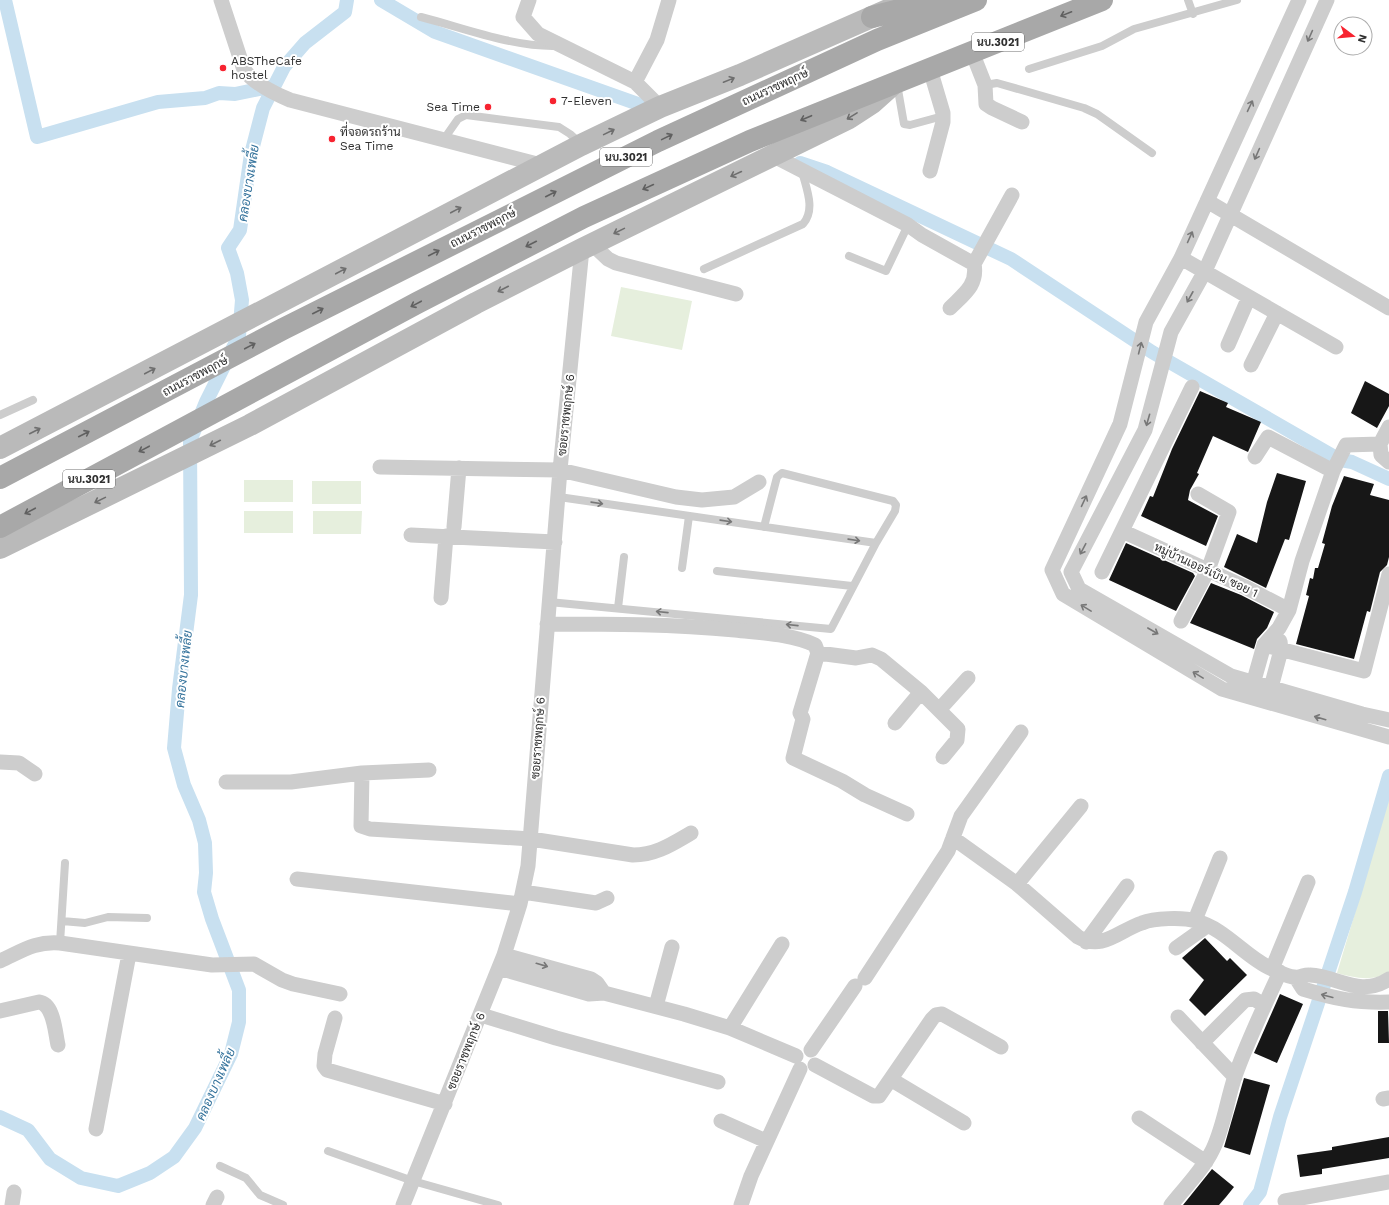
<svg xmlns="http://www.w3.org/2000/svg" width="1389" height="1205" viewBox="0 0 1389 1205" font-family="'Work Sans',Sarabun,sans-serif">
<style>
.green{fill:#e6efdd}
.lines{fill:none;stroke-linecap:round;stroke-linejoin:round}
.canal{stroke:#c8e0f0;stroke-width:14}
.building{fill:#171717}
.service{stroke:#cdcdcd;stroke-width:8}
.minor{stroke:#cdcdcd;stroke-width:15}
.secondary{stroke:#bababa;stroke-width:22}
.primary{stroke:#a8a8a8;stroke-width:22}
.oneway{stroke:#606060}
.oneway2{stroke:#777}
.oneway3{stroke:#6e6e6e}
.poi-dot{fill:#f72330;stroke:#fff;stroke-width:1.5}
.labels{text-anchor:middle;stroke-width:4;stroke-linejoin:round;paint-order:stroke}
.shield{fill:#fff;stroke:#6e6e6e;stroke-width:1}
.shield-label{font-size:11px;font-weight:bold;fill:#303030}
.poi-label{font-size:12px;fill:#303030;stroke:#fff;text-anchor:start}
.street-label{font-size:12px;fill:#303030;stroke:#fff}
.water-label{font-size:13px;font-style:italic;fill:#35739c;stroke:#fff}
</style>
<rect width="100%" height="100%" fill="#fff"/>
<path class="green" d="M621 287 692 301 682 350 611 336Z
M244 480H293V502H244Z
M312 481H361V504H312Z
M244 511H293V533H244Z
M313 511H362L361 534H313Z
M1389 799V972C1374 982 1354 978 1337 973Z"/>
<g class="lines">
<path class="canal" d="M5 0 37 137 158 102 205 98 219 93 235 94 274 86
M381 0 435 32 641 105
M800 163 827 172 1011 259 1152 352 1340 460 1352 462 1389 479
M0 1117 28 1130 50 1159 81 1178 118 1186 150 1173 174 1157 195 1128 231 1054 239 1022V990L212 919 204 892 206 873 205 843 199 820 184 785 174 748 179 689 191 595 190 441 206 402 239 336 242 300 237 273 228 248 240 230 251 154 263 108 284 67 305 43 345 12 347 0
M1250 1205 1260 1192 1280 1117 1355 892 1389 776"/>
</g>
<path class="building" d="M1365 381 1389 394V406L1377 428 1351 413Z
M1200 391 1228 403 1226 407 1261 422 1248 452 1213 436 1197 473 1199 474 1190 490 1188 500 1218 516 1206 546 1141 516 1150 496 1153 497 1172 449Z
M1277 473 1306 481 1289 540 1285 539 1266 588 1224 567 1237 534 1257 543 1267 502Z
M1344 476 1374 484 1370 495 1389 500V557L1387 565 1380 572 1370 612 1367 611 1354 659 1296 644 1309 596 1306 595 1310 578 1313 579 1315 568H1318L1325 544 1322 543 1332 506Z
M1126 543 1193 573 1195 576 1176 611 1109 580Z
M1211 583 1241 595 1274 612 1267 628 1257 639 1254 649 1190 623Z
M1205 938 1227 961 1230 958 1247 975 1205 1016 1189 1000 1204 980 1182 958Z
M1280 994 1303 1004 1277 1063 1254 1053Z
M1378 1011H1388L1389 1043H1378Z
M1244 1078 1270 1085 1250 1155 1224 1147Z
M1389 1137V1158L1322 1169V1174L1300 1177 1297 1155 1332 1150V1147Z
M1212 1169 1234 1187 1226 1197 1219 1205H1183Z"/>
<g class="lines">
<path class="service" d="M1188 0 1193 14
M421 17C464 28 512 47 556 46
M1029 69 1102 46 1134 29 1237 0
M897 84 904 124 910 125 943 116
M985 85 997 83 1084 108 1097 114 1152 153
M444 139 458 119 466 115 559 127 570 134 581 144
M849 256 886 271 908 225
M704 269 803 224C816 209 806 188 802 171
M0 415 33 400
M764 527 777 477 782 473 893 501 896 505 895 511 876 543
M682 568 689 516
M717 571 852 586
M549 602 831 629 876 543 559 497
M618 608 624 557
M62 921 85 923 108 917 147 918
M60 943 65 863
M328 1151 413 1181 498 1205
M220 1166 246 1178 260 1195 283 1205"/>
<path class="minor" d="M221 0 244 70C255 84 273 93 290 100L541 165
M529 0 523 17 538 34 635 82 660 107
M1299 0 1181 258 1146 322 1120 424 1052 570 1063 594 1222 689 1389 737
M1327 0 1205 271 1171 332 1145 430 1071 572 1079 589 1231 676 1362 714 1389 720
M972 52 985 85 986 104 992 108 1022 122
M930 69 943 113V122L930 171
M635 82 657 40 669 0
M774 156 908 225 922 235 974 264C978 285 964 294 950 308
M1207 201 1389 308
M592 244 608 259 616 263 736 294
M1181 258 1336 347
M974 264 1012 195
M1228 345 1249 297
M1251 365 1277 313
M1380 444 1389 427
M1255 457 1268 437 1333 471
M380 467 560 470 676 497 702 500 734 497 759 482
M454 527 459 468
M1122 531 1245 587 1289 610
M411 535 555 542
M1102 572 1192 387
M441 598 446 536
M1181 621 1208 570 1229 512 1198 494
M547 624C610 624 672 624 735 630 761 633 791 634 815 645L818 653 800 713 803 719 793 758 842 781 865 795 907 814
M1264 645 1364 671 1389 574
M818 653 856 658 872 655 881 659 921 692 958 729 957 740 943 757
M1251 691 1264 645 1279 628 1289 610 1302 561 1333 471 1346 445 1380 444 1381 455 1389 462
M1269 695 1281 650 1280 641
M939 710 968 678
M895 723 921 692
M0 762 19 763 35 774
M429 770 362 773 361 826 370 829 531 839 633 855C656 855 672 844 691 833
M226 782H291L362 773
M953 838 1017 884 1078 937C1103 951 1118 931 1142 923 1154 918 1183 917 1196 921 1226 929 1245 957 1272 969 1279 972 1288 977 1295 977 1300 978 1305 974 1310 975 1338 976 1360 998 1389 979
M297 879 520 904
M1017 884 1081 806
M523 892 596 903 607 898
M1195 920 1220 858
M1086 942 1127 886
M1176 948 1207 926
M504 955 591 979 597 983 604 993
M0 961C22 951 35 941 60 943L212 965 254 964 282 980 293 984 340 994
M499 968 589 994 604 993 684 1014 730 1028 796 1056
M1272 969 1308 882
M865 978 948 851 961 816 1021 732
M1296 978 1303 989C1336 999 1355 1003 1389 1002
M656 1006 672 947
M0 1011 39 1002C54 1004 55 1032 58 1045
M481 1015 556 1038 718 1082
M1178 1017 1235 1077
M335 1018 325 1054 324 1066 327 1070 445 1104
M730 1028 782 944
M1202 1043 1245 1000 1254 999 1264 1005
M811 1050 855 986
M815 1065 873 1096H879L932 1019 936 1015 942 1014 1001 1047
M892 1080 964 1123
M1383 1099 1389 1098
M1139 1118 1206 1162
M721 1121 766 1141
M96 1129 129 954
M1285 1201 1389 1182
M12 1205 14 1192
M213 1205 217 1197
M403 1205 504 955 520 904 528 866 560 470 582 249
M741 1205 751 1176 800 1069
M1171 1205C1185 1187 1203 1170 1213 1149 1224 1126 1227 1100 1235 1076 1248 1040 1264 1006 1280 972"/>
<path class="secondary" d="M0 448 581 145 660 107 740 75 890 9
M0 548 250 425 476 303 582 249 849 118 872 103 891 86"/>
<path class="primary" d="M872 17 938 0
M0 478 283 329 658 141 877 40 976 0
M0 527 417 303 584 217 750 141 1102 0"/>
</g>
<defs><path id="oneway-shaft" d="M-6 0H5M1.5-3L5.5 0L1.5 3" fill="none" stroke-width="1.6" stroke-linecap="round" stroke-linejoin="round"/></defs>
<g class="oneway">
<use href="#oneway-shaft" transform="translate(1066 14) rotate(158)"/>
<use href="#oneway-shaft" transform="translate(806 118) rotate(157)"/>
<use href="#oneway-shaft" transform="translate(667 137) rotate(-26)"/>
<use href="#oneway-shaft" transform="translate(648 187) rotate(155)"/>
<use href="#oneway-shaft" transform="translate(551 194) rotate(-27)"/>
<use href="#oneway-shaft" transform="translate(531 244) rotate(153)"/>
<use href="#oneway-shaft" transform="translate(434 253) rotate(-27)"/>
<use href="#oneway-shaft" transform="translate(416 304) rotate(152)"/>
<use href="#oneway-shaft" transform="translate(318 311) rotate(-27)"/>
<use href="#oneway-shaft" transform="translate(250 346) rotate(-28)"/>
<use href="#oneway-shaft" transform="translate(84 434) rotate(-27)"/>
<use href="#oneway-shaft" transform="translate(144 449) rotate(152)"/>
<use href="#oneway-shaft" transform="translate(30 511) rotate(152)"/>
</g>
<g class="oneway2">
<use href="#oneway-shaft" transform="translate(1310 36) rotate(114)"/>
<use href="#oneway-shaft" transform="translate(1250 106) rotate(-65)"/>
<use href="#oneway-shaft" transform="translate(1257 154) rotate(114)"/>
<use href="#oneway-shaft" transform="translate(1190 237) rotate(-66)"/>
<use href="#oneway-shaft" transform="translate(1190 297) rotate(119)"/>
<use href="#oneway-shaft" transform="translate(1140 348) rotate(-76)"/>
<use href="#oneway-shaft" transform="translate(1148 420) rotate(106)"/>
<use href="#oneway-shaft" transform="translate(1084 501) rotate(-65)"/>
<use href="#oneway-shaft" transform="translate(597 503) rotate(8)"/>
<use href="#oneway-shaft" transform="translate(726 521) rotate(8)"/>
<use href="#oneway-shaft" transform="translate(854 540) rotate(8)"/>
<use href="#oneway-shaft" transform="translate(1083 549) rotate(118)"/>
<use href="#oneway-shaft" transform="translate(1086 608) rotate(-149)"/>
<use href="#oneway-shaft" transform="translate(662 612) rotate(-174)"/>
<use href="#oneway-shaft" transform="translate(792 625) rotate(-174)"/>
<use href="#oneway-shaft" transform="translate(1153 631) rotate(30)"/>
<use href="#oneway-shaft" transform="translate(1198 675) rotate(-149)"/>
<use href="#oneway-shaft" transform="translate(1320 718) rotate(-164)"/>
<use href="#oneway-shaft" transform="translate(542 965) rotate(16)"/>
<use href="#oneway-shaft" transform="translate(1327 996) rotate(-165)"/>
</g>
<g class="oneway3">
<use href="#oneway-shaft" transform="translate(729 80) rotate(-22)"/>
<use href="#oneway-shaft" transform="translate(852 116) rotate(148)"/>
<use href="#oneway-shaft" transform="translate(609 132) rotate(-26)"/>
<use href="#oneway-shaft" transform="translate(736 174) rotate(155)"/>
<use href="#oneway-shaft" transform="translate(456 210) rotate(-28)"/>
<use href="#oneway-shaft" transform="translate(619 231) rotate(154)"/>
<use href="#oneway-shaft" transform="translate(341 271) rotate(-28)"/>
<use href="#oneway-shaft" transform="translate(503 289) rotate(153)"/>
<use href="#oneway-shaft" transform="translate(150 371) rotate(-28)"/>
<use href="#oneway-shaft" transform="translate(35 431) rotate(-27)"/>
<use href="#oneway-shaft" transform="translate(215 443) rotate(153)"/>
<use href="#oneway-shaft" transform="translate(100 500) rotate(154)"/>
</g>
<g class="poi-dot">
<circle cx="223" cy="68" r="4"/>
<circle cx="553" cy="101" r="4"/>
<circle cx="488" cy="107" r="4"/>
<circle cx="332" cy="139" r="4"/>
</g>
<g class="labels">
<g class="shield">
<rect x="972" y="33" width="52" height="18" rx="3"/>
<rect x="600" y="148" width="52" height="18" rx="3"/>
<rect x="63" y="470" width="52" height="18" rx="3"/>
</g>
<g class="shield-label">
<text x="998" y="46">นบ.3021</text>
<text x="626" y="161">นบ.3021</text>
<text x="89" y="483">นบ.3021</text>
</g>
<g class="poi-label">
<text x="231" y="65">ABSTheCafe<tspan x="231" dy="14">hostel</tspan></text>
<text x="561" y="105">7-Eleven</text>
<text x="480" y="111" text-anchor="end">Sea Time</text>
<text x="340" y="136">ที่จอดรถร้าน<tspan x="340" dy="14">Sea Time</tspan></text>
</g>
<g class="street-label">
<text transform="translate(775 87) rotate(-25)" y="4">ถนนราชพฤกษ์</text>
<text transform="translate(483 228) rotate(-27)" y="4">ถนนราชพฤกษ์</text>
<text transform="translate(195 376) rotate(-28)" y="4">ถนนราชพฤกษ์</text>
<text transform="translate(566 415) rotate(-84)" y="4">ซอยราชพฤกษ์ 6</text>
<text transform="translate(1206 570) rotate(25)" y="4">หมู่บ้านเออร์เบิน ซอย 1</text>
<text transform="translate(538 738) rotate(-86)" y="4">ซอยราชพฤกษ์ 6</text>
<text transform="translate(466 1051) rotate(-68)" y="4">ซอยราชพฤกษ์ 6</text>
</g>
<g class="water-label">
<text transform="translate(248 183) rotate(-81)" y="5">คลองบางเพลี้ย</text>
<text transform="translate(183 669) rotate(-84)" y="5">คลองบางเพลี้ย</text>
<text transform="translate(215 1084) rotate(-66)" y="5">คลองบางเพลี้ย</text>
</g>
</g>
<g transform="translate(1353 36) rotate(106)"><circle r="19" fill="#ffffff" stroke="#acacac"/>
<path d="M0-3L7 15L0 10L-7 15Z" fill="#f72330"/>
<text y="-6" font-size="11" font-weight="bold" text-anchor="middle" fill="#303030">N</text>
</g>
</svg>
